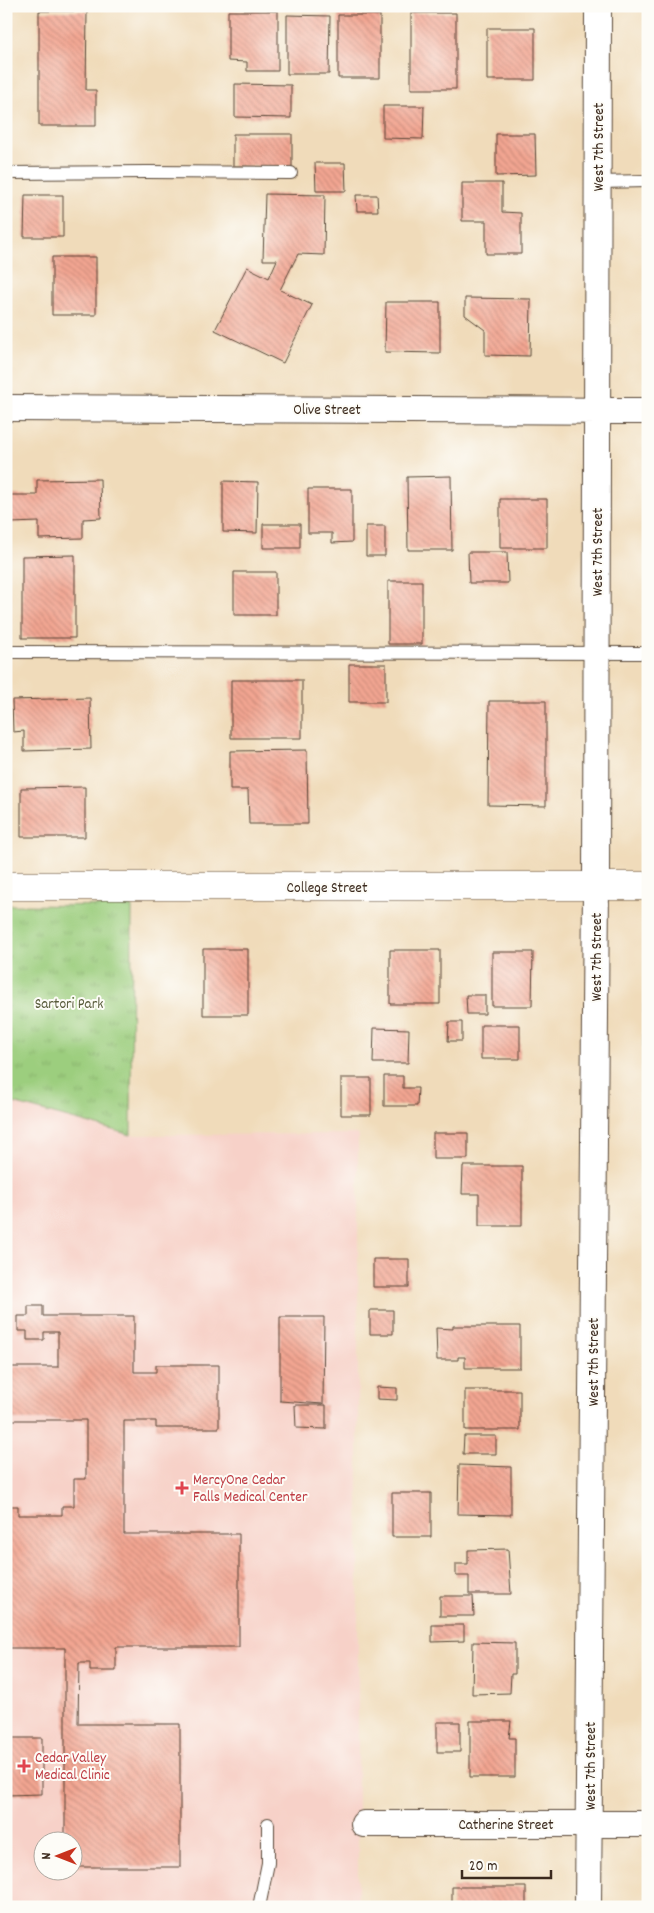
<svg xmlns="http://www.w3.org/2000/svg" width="654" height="1913" viewBox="0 0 654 1913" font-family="Dekko,sans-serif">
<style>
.built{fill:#f7d1c8;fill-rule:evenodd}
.grass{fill:url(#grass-tufts);stroke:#6c7c4e}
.building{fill:url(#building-back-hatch)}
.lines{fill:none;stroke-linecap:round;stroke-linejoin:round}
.lane-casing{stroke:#564535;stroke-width:14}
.street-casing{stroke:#564535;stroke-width:28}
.secondary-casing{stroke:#564535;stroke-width:29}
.lane{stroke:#fff;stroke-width:12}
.street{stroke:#fff;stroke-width:26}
.secondary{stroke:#fff;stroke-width:28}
.health-dot{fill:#e0444e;stroke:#fdfcf7;stroke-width:2}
.labels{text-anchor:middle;stroke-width:4;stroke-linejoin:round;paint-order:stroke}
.street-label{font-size:15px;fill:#3b2a1e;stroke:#fdfcf7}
.park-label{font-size:15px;fill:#585b3b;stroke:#fdfcf7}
.health-label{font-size:15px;fill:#be3a42;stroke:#fdfcf7;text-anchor:start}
</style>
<defs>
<pattern id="grass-tufts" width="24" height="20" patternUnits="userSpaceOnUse" patternTransform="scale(1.25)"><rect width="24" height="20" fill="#9cce7e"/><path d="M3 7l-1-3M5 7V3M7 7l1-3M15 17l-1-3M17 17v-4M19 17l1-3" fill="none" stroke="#87b16c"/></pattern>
<pattern id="building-back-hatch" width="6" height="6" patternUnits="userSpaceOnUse" patternTransform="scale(1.25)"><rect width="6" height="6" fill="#f3a692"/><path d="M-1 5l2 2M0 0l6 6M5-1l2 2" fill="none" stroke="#c68777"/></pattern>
</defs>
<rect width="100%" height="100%" fill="#fdfcf7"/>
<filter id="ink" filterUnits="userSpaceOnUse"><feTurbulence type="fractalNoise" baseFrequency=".02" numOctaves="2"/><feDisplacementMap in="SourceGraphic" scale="10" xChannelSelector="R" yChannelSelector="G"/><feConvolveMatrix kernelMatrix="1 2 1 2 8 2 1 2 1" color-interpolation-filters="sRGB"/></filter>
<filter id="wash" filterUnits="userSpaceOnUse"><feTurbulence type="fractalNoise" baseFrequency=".0096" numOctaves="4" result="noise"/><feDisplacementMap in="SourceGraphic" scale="20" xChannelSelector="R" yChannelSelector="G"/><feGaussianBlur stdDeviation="1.12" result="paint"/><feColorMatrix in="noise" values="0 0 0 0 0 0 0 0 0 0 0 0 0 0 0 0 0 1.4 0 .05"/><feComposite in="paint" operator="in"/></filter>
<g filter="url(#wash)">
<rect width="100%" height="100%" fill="#f0dbba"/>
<path class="built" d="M6 1101 131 1135 358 1134V1907H6ZM42 1840H72V1870H42Z"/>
<path class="grass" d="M6 905 132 906 131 1135 6 1101Z
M644 1004H648V1174H641Z"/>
<g id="blocks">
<path class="building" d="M39 11H87L86 90H96V126H39Z
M228 11H278V71H247V62L228 61Z
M411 13H456V89H411Z
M287 15 330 16 329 74H287Z
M338 15H380V78H338Z
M487 28H535V80H487Z
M235 84 291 85V118L235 117Z
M383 106H424L423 139 383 138Z
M233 134H292V167L233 166Z
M496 134H535L536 175 496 176Z
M315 163H345L346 191H316Z
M462 183H502V212L521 213V254H486V221H462Z
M265 194 325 195 324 255 298 254 280 290 312 305 283 363 215 330 247 267 269 278 277 260H263Z
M25 195H63V237H24Z
M356 195H377L378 211H357Z
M52 257H96V315H52Z
M465 298 531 299 530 356 485 355V330L465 315Z
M386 302H440V353L385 352Z
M451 476 452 550H408L407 477Z
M100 479 101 518 83 519V538L39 539V522L11 523 10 495H37V480Z
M223 481 258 482 257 533 223 532Z
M308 489H352V542L332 543V533H308Z
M500 499H547V548H500Z
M263 524H300V548H263Z
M366 526H385V556H366Z
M468 552H507L508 583H469Z
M75 555V638H22V556Z
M234 572H276V615H234Z
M388 581H422V644H388Z
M349 664H386V702H349Z
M231 680H302V738H231Z
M90 698 91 749 24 751V731L13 732 12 700Z
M489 701H546V806L488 805Z
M307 750 308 824H249L248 790H230V751Z
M85 787V837H21V788Z
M203 949H248V1015H203Z
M390 950H440V1004H390Z
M492 952H533L532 1006H492Z
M466 995H485V1014H467Z
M449 1022H462V1041H448Z
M481 1025H520V1059H481Z
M374 1028 409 1029 408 1063H373Z
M384 1076H403V1088H418L417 1106H384Z
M341 1078H371V1115H341Z
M433 1133H468V1159H433Z
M463 1166H522V1226H479V1194H462Z
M373 1259H409V1287H373Z
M28 1306H43V1316H134V1372H156V1365H219V1428H156V1421H124V1534H239V1647H116V1671H90V1663H79L78 1724H180V1867H72V1840H65V1648H6V1506H18V1515H62V1506H74V1479H86V1420H6V1367H58V1332H44V1340H27V1331H18V1316H28Z
M370 1310H393V1334H370Z
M280 1317H324L323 1404 280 1401Z
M453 1326H520V1368H465V1357H458V1360H437L436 1328 453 1329Z
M377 1387 397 1388V1400L377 1399Z
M465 1390H520V1430H465Z
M295 1405H326V1429L296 1428Z
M464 1436H496V1454H463Z
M459 1465 511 1467V1515L458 1514Z
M392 1493H431V1537H392Z
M508 1549 511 1594H469V1576H456V1564H468V1550Z
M440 1596H473L474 1616H440Z
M432 1625H464V1641L432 1642Z
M473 1642 515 1643V1674H511L510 1693 472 1694Z
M470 1721H511L509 1738H515V1777H470Z
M437 1722H460V1752H437Z
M6 1738H42V1794L6 1795Z
M452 1887H526V1907H452Z"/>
</g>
</g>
<g filter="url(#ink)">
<use href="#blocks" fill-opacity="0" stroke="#564535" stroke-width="1"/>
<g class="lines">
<g class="lane-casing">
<path id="lane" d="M6 173 147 172 291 173
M598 182 648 181
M6 652 648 653
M259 1907 268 1863V1824"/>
</g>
<g class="street-casing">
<path id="street" d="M6 408 648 411
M364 1824H648
M588 1907 596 886 598 6"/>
</g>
<g class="secondary-casing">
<path id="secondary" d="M6 886H648"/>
</g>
<use href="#lane" class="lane"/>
<use href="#street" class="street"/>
<use href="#secondary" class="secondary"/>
</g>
</g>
<g class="health-dot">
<path d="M179.5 1480.5h5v5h5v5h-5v5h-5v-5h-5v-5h5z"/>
<path d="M21.5 1758.5h5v5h5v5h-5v5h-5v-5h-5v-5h5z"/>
</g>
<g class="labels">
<g class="street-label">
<text transform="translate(598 147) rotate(-90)" y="5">West 7th Street</text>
<text x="327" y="414">Olive Street</text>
<text transform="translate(597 552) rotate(-90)" y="5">West 7th Street</text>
<text x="327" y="892">College Street</text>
<text transform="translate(596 957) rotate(-90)" y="5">West 7th Street</text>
<text transform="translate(593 1362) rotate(-90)" y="5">West 7th Street</text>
<text transform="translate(590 1766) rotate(-90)" y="5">West 7th Street</text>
<text x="506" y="1829">Catherine Street</text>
</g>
<g class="park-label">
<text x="69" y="1008">Sartori Park</text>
</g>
<g class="health-label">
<text x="193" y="1484">MercyOne Cedar<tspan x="193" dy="17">Falls Medical Center</tspan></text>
<text x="35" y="1762">Cedar Valley<tspan x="35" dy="17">Medical Clinic</tspan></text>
</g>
</g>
<rect width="654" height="1913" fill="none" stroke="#fdfcf7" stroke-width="25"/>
<g transform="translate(58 1856) rotate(270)"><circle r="24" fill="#fdfcf7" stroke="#afa8a0"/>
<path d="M0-4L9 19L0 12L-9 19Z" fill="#c8321e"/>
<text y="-8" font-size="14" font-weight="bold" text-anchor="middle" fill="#3b2a1e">N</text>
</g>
<path d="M462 1870v8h89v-8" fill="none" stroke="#3b2a1e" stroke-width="2.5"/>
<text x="469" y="1870" font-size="15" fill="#3b2a1e" stroke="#fdfcf7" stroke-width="4" paint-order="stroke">20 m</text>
</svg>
